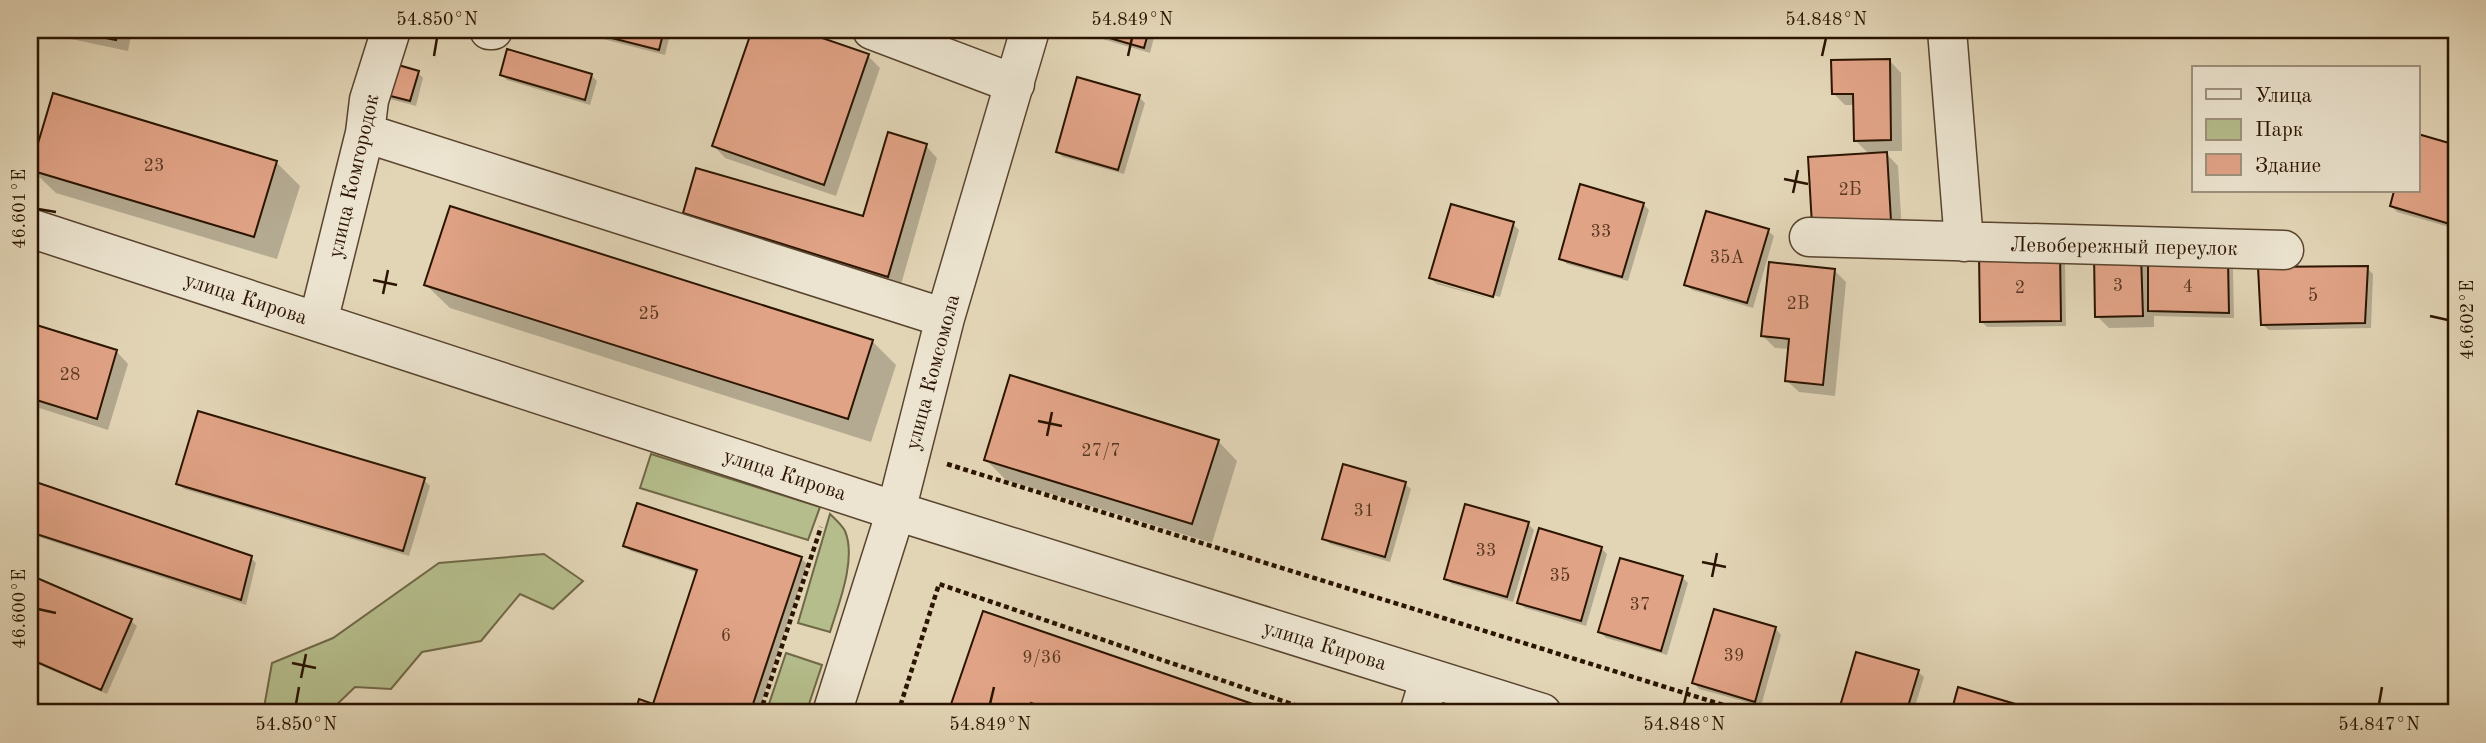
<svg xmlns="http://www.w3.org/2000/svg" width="2486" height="743" viewBox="0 0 2486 743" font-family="'Old Standard TT',serif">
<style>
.green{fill:#b5bd8c;stroke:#706846;stroke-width:2}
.shadow{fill:#0003}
.building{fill:#e1a386;stroke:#2b1400;stroke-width:2}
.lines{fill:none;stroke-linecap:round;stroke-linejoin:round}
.minor-casing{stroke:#59442e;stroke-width:41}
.path{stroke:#2b1400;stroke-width:4.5;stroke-dasharray:5 3.5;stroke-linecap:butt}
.minor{stroke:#ece4d0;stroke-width:38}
.ticks{fill:none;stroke:#2b1400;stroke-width:2.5}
.labels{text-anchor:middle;stroke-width:5;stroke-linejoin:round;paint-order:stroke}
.number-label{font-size:18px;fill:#583822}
.street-label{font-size:21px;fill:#2b1400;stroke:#ece4d0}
.neatline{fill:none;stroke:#2b1400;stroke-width:2.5}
.ticks-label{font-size:18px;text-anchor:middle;fill:#2b1400}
</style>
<rect width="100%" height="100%" fill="#e2d5b6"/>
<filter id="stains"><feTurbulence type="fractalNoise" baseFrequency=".00286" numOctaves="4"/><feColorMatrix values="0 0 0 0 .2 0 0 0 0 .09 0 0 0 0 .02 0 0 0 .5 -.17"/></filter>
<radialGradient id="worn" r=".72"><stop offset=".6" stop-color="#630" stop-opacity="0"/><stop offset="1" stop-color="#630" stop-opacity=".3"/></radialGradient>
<path class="green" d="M651 454 820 507 808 540 640 488Z
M830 514C835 519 842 525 845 531 857 559 838 606 830 632L798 623Z
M544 554 583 581 553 609 520 594 481 641 422 652 391 689 355 687 328 713H263L272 663 333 638 439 563Z
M786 653 822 665 806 713H766Z"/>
<path class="shadow" d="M61 30H132L128 51 71 39Z
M568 30H671L665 55Z
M754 30H793L868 56 880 68 836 196 725 158 714 146Z
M1084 30H1156L1150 53 1089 35Z
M1890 61 1901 73 1902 151H1884L1898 166 1902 232 1826 236 1880 155V152H1867L1855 140V105H1845L1833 93Z
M418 73 423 78 416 106 386 98Z
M502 75H591L597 81 590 105 507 80Z
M1139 97 1145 103 1124 174 1063 157 1057 151Z
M2418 136 2456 147V229L2397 212 2391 206 2396 191H2418Z
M926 146 937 158 900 288 697 224 685 212 865 218Z
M276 162 300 186 277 259 56 193 32 170Z
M1643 204 1649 210 1628 281 1567 264 1561 258Z
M1513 224 1519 230 1500 297 1436 278V282L1498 301 1437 284 1431 278Z
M1768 231 1774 236 1753 308 1692 290 1686 285Z
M1981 255 2065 260 2066 326 1987 327 1981 321Z
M2096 256 2227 263 2233 269 2234 318 2154 316V327L2109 328 2097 316Z
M2367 268 2373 274 2371 328 2269 330 2263 325Z
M1834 270 1846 282 1835 396 1799 392 1787 381 1790 349 1775 348 1763 336Z
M426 285 872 341 896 365 871 442 450 308Z
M30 325 117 352 128 364 108 430 30 405Z
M1218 441 1237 461 1212 543 1006 480 986 460Z
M424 480 430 486 409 556 184 489 178 483Z
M30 482 251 558 256 563 246 605 30 534Z
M1405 484 1411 489 1390 562 1330 544 1324 538Z
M1528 524 1534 530 1513 602 1452 584 1446 578Z
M625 546 801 558 807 564 758 713H636L640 702 654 706 698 573 631 551Z
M1601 548 1607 554 1586 626 1525 608 1519 602Z
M30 576 131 621 137 626 107 694 30 661Z
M1682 577 1688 583 1667 655 1606 638 1600 632Z
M1715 611 1776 629 1781 635 1761 706 1699 689 1694 683Z
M984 613 1274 713H950Z
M1857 654 1918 672 1924 677 1913 713H1840Z
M1959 689 2021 707 2026 713H1953Z"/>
<path class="building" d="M66 30H118L116 40Z
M580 30H664L659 50Z
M752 30H799L869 54 824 185 712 146Z
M1082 30H1149L1144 48Z
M507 49 592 74 585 100 500 75Z
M1890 59 1891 140 1854 141 1853 94H1832L1831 60Z
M388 62 419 71 410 101 379 93Z
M1077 77 1140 95 1118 170 1056 152Z
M53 93 277 161 254 237 30 170Z
M888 132 927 144 888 277 683 213 696 168 863 216Z
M2418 134 2456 145V213L2453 225 2390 206 2394 191H2418Z
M1887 152 1891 221 1812 225 1808 157Z
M1580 184 1644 203 1622 277 1559 259Z
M1451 204 1514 222 1493 297 1429 278Z
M450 206 873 340 848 419 424 285Z
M1706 211 1769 229 1747 303 1684 285Z
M2060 253 2061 321 1980 322 1979 254Z
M2094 254H2141L2143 316 2095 317Z
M2148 261H2228L2229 313 2148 311Z
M1769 262 1835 269 1823 385 1785 381 1789 339 1761 336Z
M2368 266 2365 323 2261 325 2258 267Z
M30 323 117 350 97 419 30 398Z
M1010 375 1219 440 1192 524 984 460Z
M198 411 425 478 403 551 176 484Z
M1343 464 1406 482 1385 557 1322 539Z
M30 480 252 556 241 600 30 532Z
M637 503 802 557 750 713H635L639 699 653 704 697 570 623 546Z
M1465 504 1529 522 1507 597 1444 579Z
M1539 528 1602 547 1581 621 1517 603Z
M1620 558 1683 576 1661 651 1598 632Z
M30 575 132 619 101 690 30 659Z
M1714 609 1776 627 1755 702 1692 683Z
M983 611 1279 713H1060L1031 703 1027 713H948Z
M1856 652 1919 670 1906 713H1838Z
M1958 687 2022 706 2019 713H1951Z"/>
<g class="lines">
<g class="minor-casing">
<path id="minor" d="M489 30H493
M872 30 1015 84
M1947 30 1964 242
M365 133 945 318
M30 228 896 511 1542 713
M1809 237 2284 250
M318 322 365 133 369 100 391 30
M832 713 896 511 945 318 1030 30
M1419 713 1430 678"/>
</g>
<path class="path" d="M947 464 1749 713
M760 713 821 527
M898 713 939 584 1318 713"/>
<use href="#minor" class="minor"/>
</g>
<path class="ticks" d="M434 56 437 38M1128 56 1132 38M1822 56 1826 38M1784 179 1808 184M1793 193 1798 170M38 209 56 212M373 280 397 285M383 294 388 270M2430 316 2448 320M1038 421 1062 426M1047 436 1052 412M1702 562 1726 567M1712 577 1717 553M38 609 56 613M292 663 316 668M301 678 306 654M296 704 299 687M990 704 994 687M1684 704 1688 687M2379 704 2382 687"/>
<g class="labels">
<g class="number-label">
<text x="154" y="171">23</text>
<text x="1850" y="195">2Б</text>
<text x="1601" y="237">33</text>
<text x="1727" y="263">35А</text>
<text x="2118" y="291">3</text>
<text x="2188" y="292">4</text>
<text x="2020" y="293">2</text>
<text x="2313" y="301">5</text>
<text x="1798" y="309">2В</text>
<text x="649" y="319">25</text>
<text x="70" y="380">28</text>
<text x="1101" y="456">27/7</text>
<text x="1364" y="516">31</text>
<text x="1486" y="556">33</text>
<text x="1560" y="581">35</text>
<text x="1640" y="610">37</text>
<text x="726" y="641">6</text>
<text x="1734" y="661">39</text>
<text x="1042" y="663">9/36</text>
</g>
<g class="street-label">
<text transform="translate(353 176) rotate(-77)" y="7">улица Комгородок</text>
<text transform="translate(2124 246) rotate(1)" y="7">Левобережный переулок</text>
<text transform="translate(246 298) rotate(18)" y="7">улица Кирова</text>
<text transform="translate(932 372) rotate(-75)" y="7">улица Комсомола</text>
<text transform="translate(785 474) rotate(18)" y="7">улица Кирова</text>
<text transform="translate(1325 645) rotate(17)" y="7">улица Кирова</text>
</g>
</g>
<rect width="2486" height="743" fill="none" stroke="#e2d5b6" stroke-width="77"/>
<rect x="2192" y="66" width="228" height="126" fill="#ece4d0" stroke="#9f917d" stroke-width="2"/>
<rect x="2206" y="89" width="35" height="10" fill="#ece4d0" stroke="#9f917d" stroke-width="2"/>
<text x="2255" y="102" font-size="21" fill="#2b1400">Улица</text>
<rect x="2206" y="119" width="35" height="21" fill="#b5bd8c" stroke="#9f917d" stroke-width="2"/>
<text x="2255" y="136" font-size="21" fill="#2b1400">Парк</text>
<rect x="2206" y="154" width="35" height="21" fill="#e1a386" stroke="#9f917d" stroke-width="2"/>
<text x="2255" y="172" font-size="21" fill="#2b1400">Здание</text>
<rect x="38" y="38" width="2410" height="666" class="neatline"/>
<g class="ticks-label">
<text x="437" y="25">54.850°N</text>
<text x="1132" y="25">54.849°N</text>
<text x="1826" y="25">54.848°N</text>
<text transform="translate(19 209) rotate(-90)" y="6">46.601°E</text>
<text transform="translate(2467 320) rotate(-90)" y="6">46.602°E</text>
<text transform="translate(19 609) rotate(-90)" y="6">46.600°E</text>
<text x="296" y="730">54.850°N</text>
<text x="990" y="730">54.849°N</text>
<text x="1684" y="730">54.848°N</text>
<text x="2379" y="730">54.847°N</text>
</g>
<rect width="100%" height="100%" filter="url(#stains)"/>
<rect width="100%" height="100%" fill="url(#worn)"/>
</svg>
